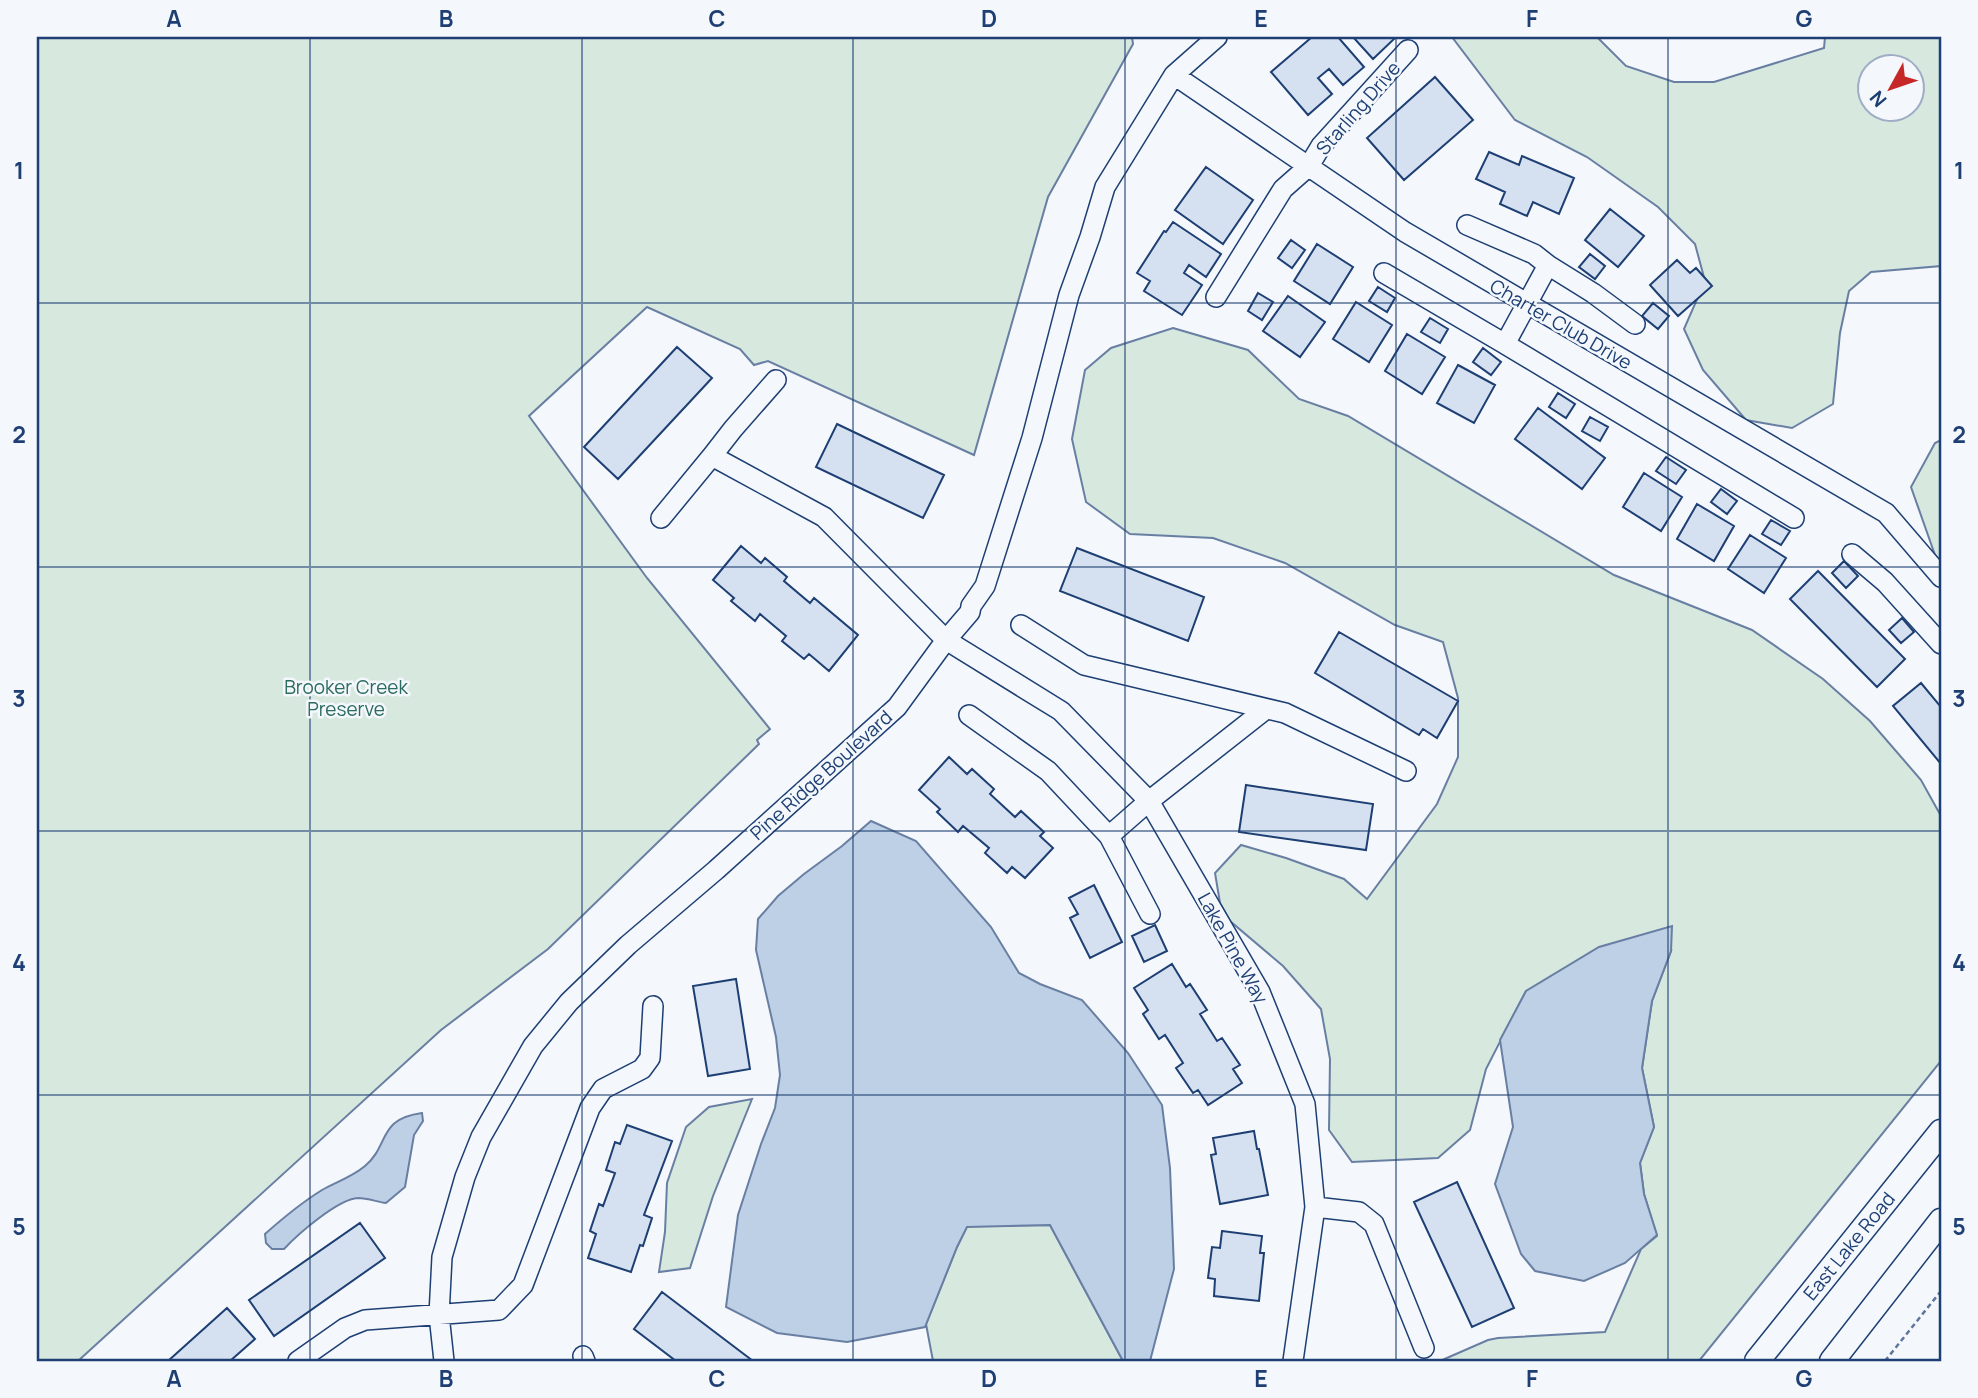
<svg xmlns="http://www.w3.org/2000/svg" width="1978" height="1398" viewBox="0 0 1978 1398" font-family="Manrope,sans-serif">
<style>
.green{fill:#d7e8df;stroke:#687fa3;stroke-width:2;fill-rule:evenodd}
.water{fill:#bed0e5;stroke:#687fa3;stroke-width:2}
.building{fill:#d5e0f0;stroke:#1d3f73;stroke-width:2}
.lines{fill:none;stroke-linecap:round;stroke-linejoin:round}
.minor-casing{stroke:#1d3f73;stroke-width:22}
.major-casing{stroke:#1d3f73;stroke-width:27}
.path{stroke:#5e769c;stroke-width:2.5;stroke-dasharray:5 3.5;stroke-linecap:butt}
.minor{stroke:#f4f7fb;stroke-width:19}
.major{stroke:#f4f7fb;stroke-width:24}
.grid{fill:none;stroke:#1d3f73;stroke-width:2;stroke-opacity:0.55}
.labels{text-anchor:middle;stroke-width:5;stroke-linejoin:round;paint-order:stroke}
.street-label{font-size:19px;fill:#1d3f73;stroke:#f4f7fb}
.park-label{font-size:19px;fill:#2c6c60;stroke:#f4f7fb}
.neatline{fill:none;stroke:#1d3f73;stroke-width:2.5}
.grid-label{font-size:23px;text-anchor:middle;font-weight:bold;fill:#1d3f73}
</style>
<rect width="100%" height="100%" fill="#f4f7fb"/>
<path class="green" d="M37 37H1132L1133 44 1048 197 974 455 768 361 754 365 740 349 647 307 529 416 647 578 770 729 757 740 759 744 548 949 441 1030 78 1361H37Z
M1452 37H1597L1626 66 1674 82H1714L1824 48 1825 37H1941V266L1871 272 1849 291 1840 333 1833 404 1792 428 1746 420 1703 370 1684 329 1705 281 1695 244 1658 207 1587 157 1515 120ZM1870 66H1912V108H1870Z
M1173 328 1248 350 1299 399 1348 416 1614 575 1752 630 1823 679 1870 721 1921 780 1941 816V1061L1699 1361H1440L1488 1340 1498 1338 1605 1332 1641 1249 1657 1236 1644 1194 1640 1163 1654 1127 1642 1068 1652 1001 1671 951 1526 991 1486 1069 1470 1130 1438 1158 1352 1162 1329 1130 1330 1059 1321 1009 1283 966 1230 921 1220 903 1215 873 1241 845 1286 858 1344 879 1367 899 1437 804 1458 757V698L1443 642 1395 625 1285 563 1213 538 1130 534 1086 502 1072 439 1085 370 1111 348Z
M1941 440V562L1935 555 1911 487 1935 443Z
M752 1099 713 1196 690 1268 659 1272 665 1232 667 1183 686 1127 709 1107Z
M1050 1225 1123 1361H933L926 1324 957 1247 967 1226Z"/>
<path class="water" d="M871 821 916 841 991 927 1019 973 1040 984 1082 1000 1128 1053 1162 1105 1170 1168 1174 1269 1150 1361H1123L1050 1225 967 1227 957 1247 925 1327 847 1342 777 1333 726 1307 738 1215 761 1144 775 1108 780 1075 776 1037 756 950 758 919 778 896 804 874 842 846Z
M1672 926 1671 951 1652 1001 1642 1068 1654 1127 1640 1163 1644 1194 1657 1235 1625 1263 1584 1281 1535 1271 1521 1254 1495 1184 1513 1127 1500 1040 1526 991 1599 947Z
M422 1113 423 1121 414 1135 405 1187 386 1203C378 1202 367 1198 358 1198 338 1199 298 1234 284 1249H272L266 1243 265 1234C283 1218 301 1203 322 1190 336 1182 352 1177 365 1166 390 1145 377 1119 422 1113Z"/>
<path class="building" d="M1312 37H1338L1364 67 1343 85 1329 69 1318 78 1332 94 1308 115 1271 72Z
M1353 37H1391L1394 39 1373 59Z
M1435 77 1473 120 1404 180 1367 138Z
M1489 152 1519 165 1522 156 1574 178 1559 214 1533 202 1527 216 1500 204 1505 192 1476 179Z
M1206 167 1253 200 1223 244 1175 210Z
M1610 209 1644 236 1618 267 1585 240Z
M1173 222 1221 254 1206 277 1189 265 1184 273 1202 285 1182 315 1144 291 1150 281 1137 273 1164 231 1166 232Z
M1291 240 1305 250 1292 268 1278 258Z
M1317 244 1353 267 1330 304 1294 281Z
M1590 254 1605 266 1595 279 1579 267Z
M1677 260 1690 273 1696 268 1712 286 1678 316 1650 285Z
M1378 287 1395 298 1387 312 1369 301Z
M1258 293 1273 302 1262 320 1248 311Z
M1288 296 1325 322 1300 357 1263 331Z
M1356 302 1392 325 1369 362 1333 339Z
M1653 303 1669 316 1658 329 1642 316Z
M1430 318 1448 329 1440 343 1421 332Z
M1407 334 1445 357 1422 394 1385 371Z
M677 347 712 378 618 479 584 447Z
M1483 348 1501 362 1491 375 1473 362Z
M1458 365 1495 385 1474 423 1437 403Z
M1558 393 1575 404 1566 418 1549 407Z
M1538 408 1605 458 1582 489 1515 439Z
M1590 417 1608 427 1600 441 1582 431Z
M837 424 944 475 923 518 816 467Z
M1666 457 1686 470 1676 484 1656 471Z
M1644 473 1682 497 1661 531 1623 507Z
M1721 489 1737 501 1727 514 1711 502Z
M1697 504 1734 526 1714 561 1677 539Z
M1771 520 1790 531 1781 545 1762 534Z
M1750 535 1786 558 1764 593 1728 569Z
M741 546 761 563 765 558 787 577 784 581 810 603 814 598 858 635 829 671 809 654 804 659 782 641 786 636 760 614 755 621 731 601 734 598 713 580Z
M1077 548 1204 597 1188 641 1060 591Z
M1844 561 1858 576 1846 588 1832 573Z
M1818 571 1905 659 1877 687 1790 599Z
M1902 618 1914 632 1901 643 1889 630Z
M1339 632 1458 701 1437 738 1423 729 1419 735 1315 673Z
M1921 683 1941 707V764L1893 706Z
M949 757 967 774 972 769 994 789 990 794 1015 817 1021 811 1044 832 1040 836 1053 848 1025 878 1012 867 1007 873 985 853 989 848 963 826 958 832 937 812 940 809 919 790Z
M1246 785 1373 804 1366 850 1239 832Z
M1094 885 1122 942 1090 958 1070 918 1078 914 1069 898Z
M1155 925 1167 951 1144 962 1132 936Z
M1172 964 1186 987 1190 984 1207 1010 1200 1014 1217 1041 1222 1038 1240 1065 1233 1069 1242 1083 1208 1105 1198 1090 1193 1093 1176 1068 1183 1063 1165 1035 1159 1039 1143 1014 1148 1010 1134 988Z
M736 979 750 1069 708 1076 693 986Z
M627 1125 672 1141 644 1215 652 1218 643 1246 640 1245 631 1272 588 1258 596 1234 590 1231 599 1204 603 1206 615 1173 606 1170 615 1142 620 1144Z
M1254 1131 1257 1149H1259L1268 1195 1220 1204 1211 1155 1216 1154 1213 1138Z
M1457 1182 1514 1308 1472 1327 1414 1202Z
M360 1223 385 1258 274 1336 249 1300Z
M1222 1231 1262 1236 1260 1253H1264L1259 1301 1214 1296 1215 1279 1208 1278 1212 1247 1220 1248Z
M662 1292 753 1361H676L634 1329Z
M227 1308 255 1339 230 1361H168Z"/>
<g class="lines">
<g class="minor-casing">
<path id="minor" d="M1174 75 1405 232 1886 513 1941 577
M1548 265 1593 293 1635 324
M1384 273 1505 344 1548 265 1534 254 1467 225
M1216 297 1283 189 1309 166 1321 146 1408 50
M1505 344 1794 518
M712 456 733 429 776 380
M661 518 712 456 824 517 946 640 1061 711 1149 801 1260 992 1305 1104 1315 1207 1293 1361
M1852 554 1885 582 1941 644
M1021 625 1084 665 1285 713 1406 771
M969 715 1048 771 1109 836 1149 801 1266 709
M1109 836 1150 914
M1315 1207 1359 1212 1374 1224 1424 1348
M583 1356 585 1361
M298 1361 345 1328 365 1320 499 1310 523 1285 590 1108 603 1089 642 1069 650 1058 653 1006
M444 1361 439 1315 442 1257 465 1177 481 1137 533 1046 569 1002 628 945 716 870 897 707 946 640 970 612 971 606 985 586 1032 438 1069 295 1090 237 1105 187 1174 75 1217 37"/>
</g>
<g class="major-casing">
<path id="major" d="M1757 1361 1941 1132
M1832 1361 1941 1221"/>
</g>
<path class="path" d="M1885 1361 1941 1291"/>
<use href="#minor" class="minor"/>
<use href="#major" class="major"/>
</g>
<path class="grid" d="M310 37V1361M582 37V1361M853 37V1361M1125 37V1361M1396 37V1361M1668 37V1361M37 303H1941M37 567H1941M37 831H1941M37 1095H1941"/>
<g class="labels">
<g class="street-label">
<text transform="translate(1358 108) rotate(-49)" y="7">Starling Drive</text>
<text transform="translate(1561 324) rotate(30)" y="7">Charter Club Drive</text>
<text transform="translate(821 775) rotate(-42)" y="7">Pine Ridge Boulevard</text>
<text transform="translate(1233 948) rotate(61)" y="7">Lake Pine Way</text>
<text transform="translate(1849 1246) rotate(-51)" y="7">East Lake Road</text>
</g>
<g class="park-label">
<text x="346" y="694">Brooker Creek<tspan x="346" dy="22">Preserve</tspan></text>
</g>
</g>
<rect width="1978" height="1398" fill="none" stroke="#f4f7fb" stroke-width="77"/>
<g transform="translate(1891 88) rotate(230)"><circle r="33" fill="#f4f7fb" stroke="#9eadc5" stroke-width="2"/>
<path d="M0-5L12 26L0 18L-12 26Z" fill="#c62828"/>
<text y="-10" font-size="19" font-weight="bold" text-anchor="middle" fill="#1d3f73">N</text>
</g>
<rect x="38" y="38" width="1902" height="1322" class="neatline"/>
<g class="grid-label">
<text x="174" y="27">A</text>
<text x="446" y="27">B</text>
<text x="717" y="27">C</text>
<text x="989" y="27">D</text>
<text x="1261" y="27">E</text>
<text x="1532" y="27">F</text>
<text x="1804" y="27">G</text>
<text x="19" y="179">1</text>
<text x="1959" y="179">1</text>
<text x="19" y="443">2</text>
<text x="1959" y="443">2</text>
<text x="19" y="707">3</text>
<text x="1959" y="707">3</text>
<text x="19" y="971">4</text>
<text x="1959" y="971">4</text>
<text x="19" y="1235">5</text>
<text x="1959" y="1235">5</text>
<text x="174" y="1387">A</text>
<text x="446" y="1387">B</text>
<text x="717" y="1387">C</text>
<text x="989" y="1387">D</text>
<text x="1261" y="1387">E</text>
<text x="1532" y="1387">F</text>
<text x="1804" y="1387">G</text>
</g>
</svg>
